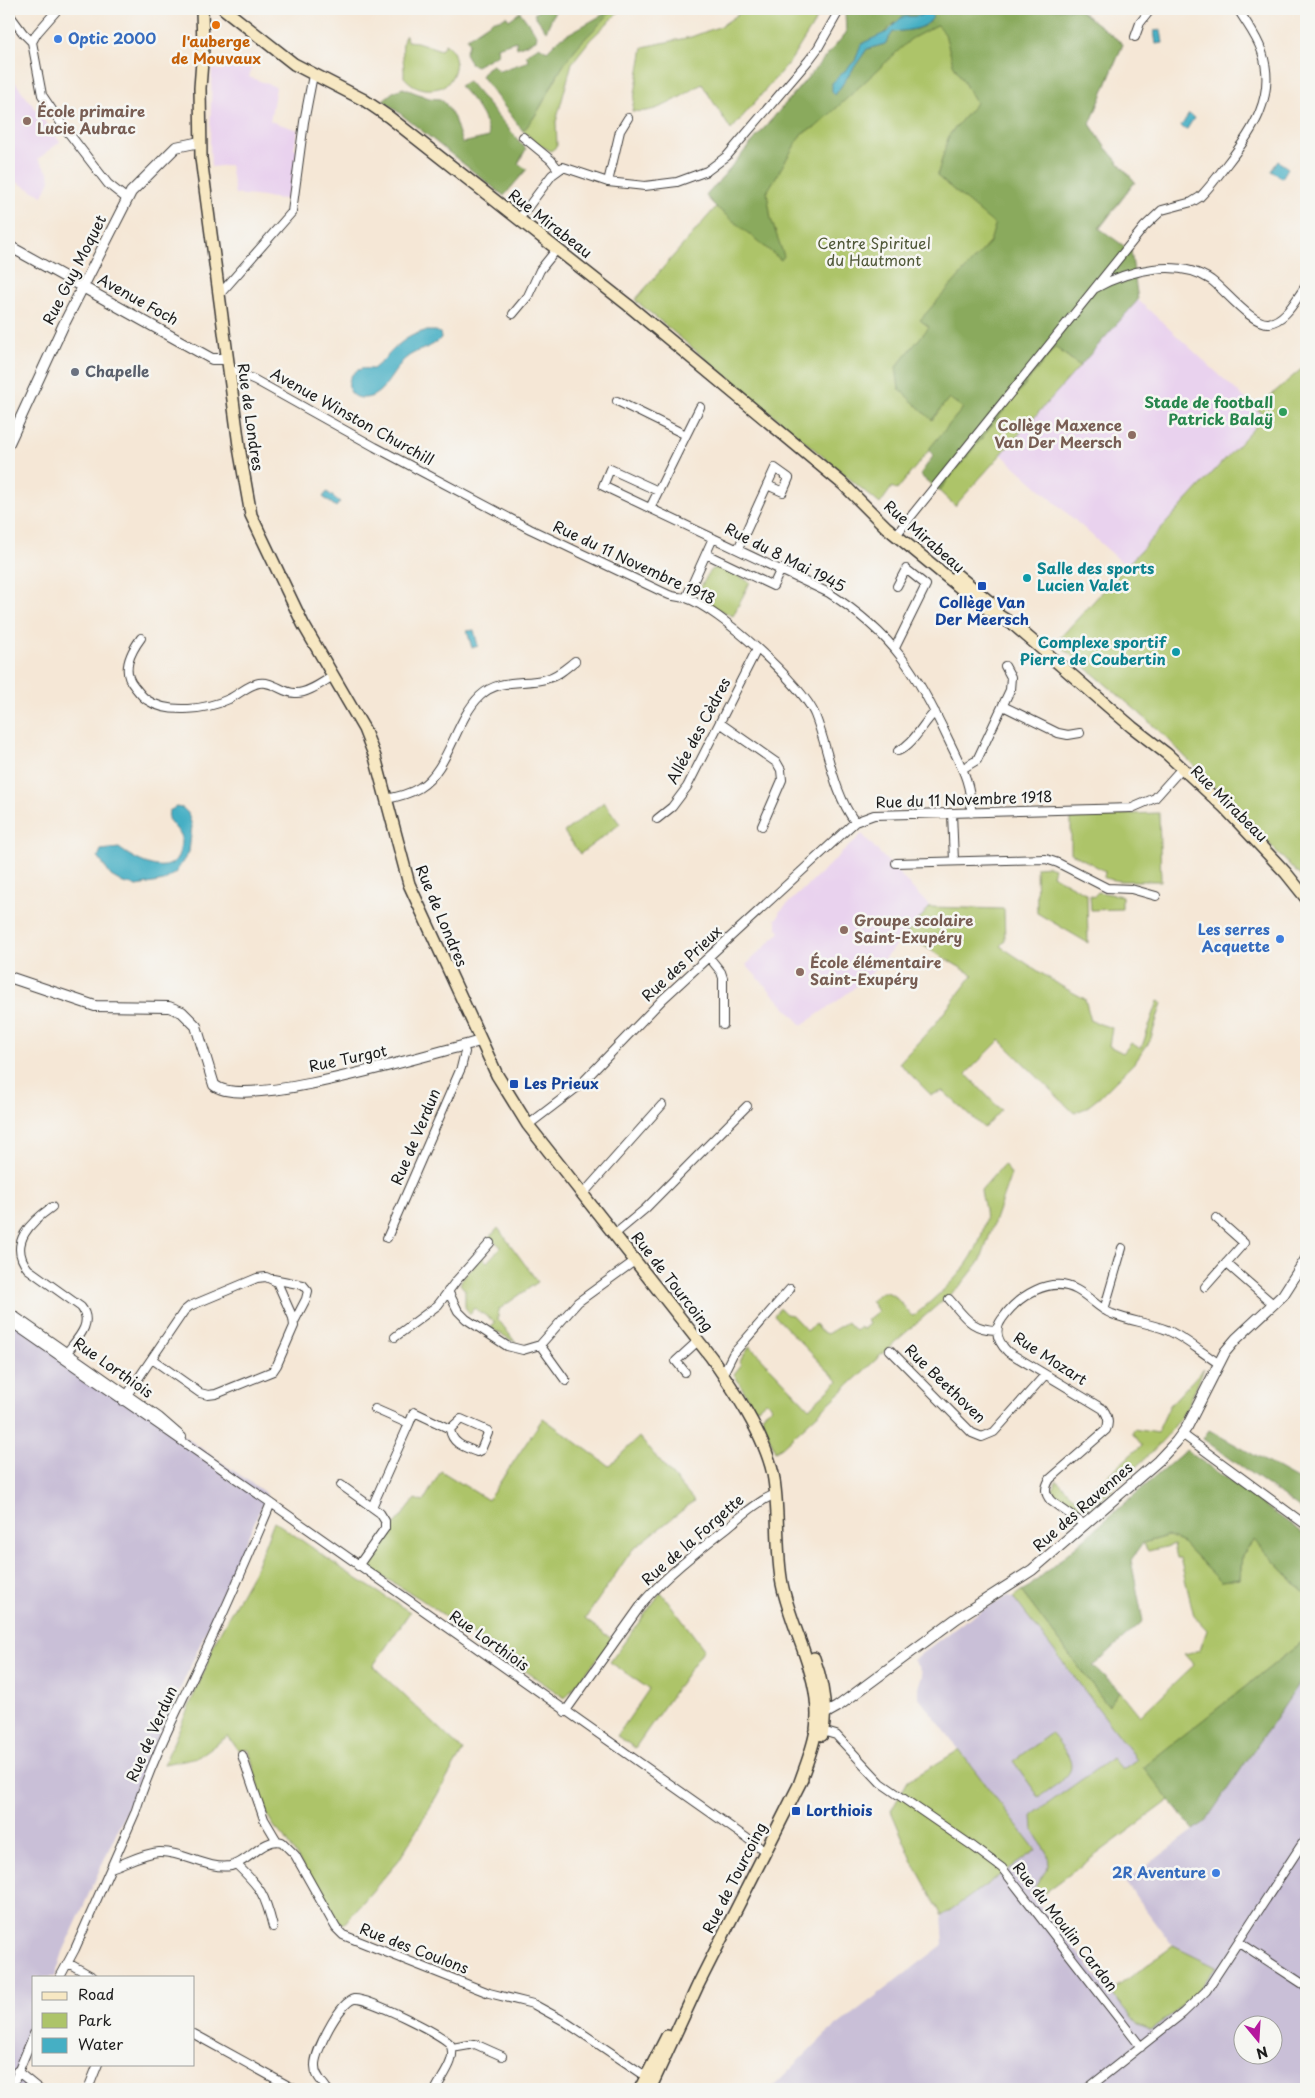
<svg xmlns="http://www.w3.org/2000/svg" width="1315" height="2098" viewBox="0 0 1315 2098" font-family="'Playpen Sans',sans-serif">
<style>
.built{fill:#e9d2ee}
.industrial{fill:#c9bfd7;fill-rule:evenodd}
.green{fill:#adc469;stroke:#647042}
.forest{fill:#8aaa5d;stroke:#53633c;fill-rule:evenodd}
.water{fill:#45afc4;stroke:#306670}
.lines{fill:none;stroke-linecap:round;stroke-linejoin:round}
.minor-casing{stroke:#3d3a38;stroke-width:10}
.tertiary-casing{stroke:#3d3a38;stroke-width:12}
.secondary-casing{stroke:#3d3a38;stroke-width:14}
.minor{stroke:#fff;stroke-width:8}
.tertiary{stroke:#fff;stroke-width:10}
.secondary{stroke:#f7e8c3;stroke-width:11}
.food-dot{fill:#e8710a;stroke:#f6f6f2;stroke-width:2}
.shop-dot{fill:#3f7fe0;stroke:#f6f6f2;stroke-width:2}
.education-dot{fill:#8d6e63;stroke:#f6f6f2;stroke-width:2}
.worship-dot{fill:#6b7280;stroke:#f6f6f2;stroke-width:2}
.leisure-dot{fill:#2e9e5b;stroke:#f6f6f2;stroke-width:2}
.culture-dot{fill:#0f9aa8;stroke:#f6f6f2;stroke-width:2}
.transit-dot{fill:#1a4fb4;stroke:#f6f6f2;stroke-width:2}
.labels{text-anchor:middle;stroke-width:5;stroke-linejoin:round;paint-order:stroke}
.shop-label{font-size:15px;font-weight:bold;fill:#366cbe;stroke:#f6f6f2;text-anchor:end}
.food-label{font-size:15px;font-weight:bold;fill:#c56008;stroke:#f6f6f2}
.education-label{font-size:15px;font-weight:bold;fill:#785e54;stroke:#f6f6f2;text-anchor:start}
.street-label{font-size:15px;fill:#1c1c1c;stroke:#f6f6f2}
.park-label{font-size:15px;fill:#4f5737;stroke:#f6f6f2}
.worship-label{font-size:15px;font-weight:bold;fill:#5b616d;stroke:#f6f6f2;text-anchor:start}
.leisure-label{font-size:15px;font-weight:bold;fill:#27864d;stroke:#f6f6f2;text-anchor:end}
.culture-label{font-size:15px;font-weight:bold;fill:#0d838f;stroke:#f6f6f2;text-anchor:start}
.transit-label{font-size:15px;font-weight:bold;fill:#164399;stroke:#f6f6f2;text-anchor:start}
</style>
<rect width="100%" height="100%" fill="#f6f6f2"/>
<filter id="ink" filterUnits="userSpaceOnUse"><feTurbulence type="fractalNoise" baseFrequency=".02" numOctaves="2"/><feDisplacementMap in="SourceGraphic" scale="10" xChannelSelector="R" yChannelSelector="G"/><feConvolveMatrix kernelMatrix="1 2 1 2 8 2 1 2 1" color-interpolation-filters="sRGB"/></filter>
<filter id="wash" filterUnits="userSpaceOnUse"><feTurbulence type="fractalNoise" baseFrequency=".0096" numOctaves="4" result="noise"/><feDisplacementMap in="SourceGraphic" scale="20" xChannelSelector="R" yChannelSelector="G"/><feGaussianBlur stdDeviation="1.12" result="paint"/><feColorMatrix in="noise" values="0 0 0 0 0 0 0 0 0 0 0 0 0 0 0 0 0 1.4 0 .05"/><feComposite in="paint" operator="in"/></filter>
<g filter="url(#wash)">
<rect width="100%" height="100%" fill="#f5e7d6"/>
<path class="built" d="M236 60 253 65 249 77 276 87 270 121 298 130 294 148 297 151 293 200 235 194 230 165 211 167 210 145 212 69 223 70 224 65 234 66Z
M9 74 60 142 38 159 49 173 50 180 43 196 9 178Z
M1138 300 1264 416 1126 566 1001 454Z
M862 834 930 907 868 977 836 1002 802 1025 746 965 780 932 777 928V922L775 920 779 916V912Z"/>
<path class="industrial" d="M9 1314 267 1494 63 1952 55 1977H34V2037L19 2078 33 2089H9Z
M1008 1596 1013 1597 1170 1800 1035 1900 1138 2025 1150 2029 1193 1996 1216 1967 1173 1946 1125 1882 1205 1822 1306 1674V2089H771L826 2034 944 1944 942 1916 1036 1850 918 1696V1687L922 1677 921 1671 913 1660 963 1622ZM1242 2026H1272V2056H1242Z"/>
<path class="green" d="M613 9H622L590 40 572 63 556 122 557 146 551 151 538 144 523 131C541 112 550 87 564 64 577 43 596 26 613 9Z
M746 9H823L791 60 731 130 702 84C681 96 657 115 632 111L643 47 691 37 721 26Z
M867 9H1078L1123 44 1090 124 1105 147 1135 182 963 408 897 490 892 487 880 504 635 300 716 207 706 196Z
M406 35 407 41 417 42 441 50 445 44C461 53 457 75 445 86 429 92 415 90 404 77 405 64 399 42 406 35Z
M1055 347 1080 366 955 506 939 491Z
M1306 365V882L1167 738 1137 711 1056 642 1264 417 1256 408Z
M721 567 750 582 733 616C725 612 697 602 699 592 700 587 704 582 706 578 710 570 713 568 721 567Z
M604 802 620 824 580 854 564 832Z
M1159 813 1161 881H1119L1104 878 1105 871 1071 853V816Z
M1048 866 1054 868 1052 875 1087 894 1088 943 1037 913 1036 867Z
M1098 892 1122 896V909L1091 910 1090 895 1093 897Z
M930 907 1004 909 1005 941 1000 946 1061 986 1085 999 1091 1021 1112 1028 1109 1046 1123 1053 1131 1043 1141 1049 1158 1001 1162 1003 1150 1041 1136 1061 1100 1097 1086 1108 1074 1113 1000 1040 966 1074 1001 1110 984 1128 943 1091 931 1095 899 1063 935 1024 973 975 905 935Z
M1004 1164 1011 1174 981 1260 963 1283 896 1341 782 1447 775 1451 762 1419 763 1414 772 1407 766 1401 758 1408 753 1407 734 1374 741 1365 739 1362 750 1346 809 1408 838 1381 774 1315 780 1308 786 1314 792 1315 807 1331 815 1324 820 1331 827 1334 847 1322 855 1331 860 1327 863 1329 869 1324 867 1320 878 1311 871 1301C874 1299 877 1295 880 1293 892 1287 905 1309 912 1316L915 1315C946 1288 978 1263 985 1221 987 1211 982 1200 981 1190Z
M498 1228 538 1282 498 1310V1319L516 1343 491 1328 495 1322 474 1308 470 1314 465 1307V1290L460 1284 462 1279 482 1257 487 1262 501 1247 490 1237Z
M1204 1368C1197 1384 1191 1402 1181 1417 1163 1444 1139 1464 1115 1486 1109 1492 1100 1503 1092 1506 1076 1511 1061 1501 1052 1489L1057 1480 1078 1501 1142 1445 1132 1433 1134 1429 1157 1433 1170 1405Z
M543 1418 609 1466 639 1437 694 1501 632 1550 585 1619 613 1640 565 1698 419 1598 363 1565 415 1499 423 1502 441 1471 488 1500Z
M274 1521 354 1577 410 1612 373 1666 463 1751 399 1860 344 1924 336 1920 284 1836C262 1822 256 1774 249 1750H238L228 1736 198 1757 164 1764 207 1665 214 1643 256 1567Z
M1167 1536 1183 1543 1220 1581 1240 1579 1242 1555 1254 1540 1306 1595V1639L1144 1767 1170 1800 1039 1897 1033 1890 1049 1866 1048 1855 1033 1830 1032 1815 1112 1758 1122 1770 1137 1759 1013 1597 1021 1591 1108 1705 1120 1691 1140 1716 1194 1665 1184 1654 1200 1650 1207 1630 1194 1616 1180 1558H1177L1174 1545 1148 1551 1143 1543Z
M661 1592 704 1649 635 1748 617 1736 649 1689 610 1662Z
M1051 1733C1082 1770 1076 1771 1039 1797L1013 1761Z
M959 1750 1036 1850 942 1916 913 1862 891 1811 908 1781Z
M1173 1946 1216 1967C1198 1993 1177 2012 1151 2030L1138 2025 1110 1992Z"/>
<path class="forest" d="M541 9H556L546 31 534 14Z
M613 9C600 26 578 42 565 63 550 85 542 111 523 131L481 76 487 68 493 65 499 71 529 61 526 55 539 46 547 51 559 39Z
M848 9H1078L1123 44 1090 124 1105 147 1135 182 1099 228 1131 251 1138 300 1080 366 1055 347 939 491 922 477 921 473 934 455 928 450 963 408 949 398 932 420 899 389 896 367 929 327 920 320 990 242 995 225 937 176 949 135 976 103 953 64 945 34 937 25 911 39 816 127 802 133 767 192 771 219 784 256 781 260 716 207 706 196 846 33 845 12ZM928 12 930 22 917 29 893 32 885 44 867 49 835 95 832 83 855 61 861 45 865 42 881 36 892 25 906 16H919Z
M520 12 537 35 536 40 517 48 516 41 497 47 498 54 476 66 471 64 465 53 469 43 467 38 494 20H500L506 16 509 20Z
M468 81 526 149 518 164 527 169 504 196 383 100 393 92 403 88 429 98 440 99 445 103 454 118 462 143 489 137C486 116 473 100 459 86Z
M1209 1430 1306 1484V1513L1203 1439Z
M1186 1450 1306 1535V1595L1254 1540 1242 1555 1240 1579 1220 1581 1183 1543 1167 1536 1143 1543 1131 1560 1143 1621 1093 1666 1120 1691 1108 1706 1021 1591 1030 1586Z
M1306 1639V1674L1205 1822 1194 1830 1143 1767Z"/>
<path class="water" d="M928 12 933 17C925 31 907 30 893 32L885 44 867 49 835 95 832 92V83L855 61 861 45 865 42 887 32 902 17 919 16Z
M1161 30 1163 43 1156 44 1154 31Z
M1189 114 1194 118 1187 129H1184L1181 126Z
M1278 161 1288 168 1282 178 1271 171Z
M425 331H436L440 333 441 338C432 349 416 349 405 359 392 371 383 400 361 398 344 396 345 373 361 369 364 368 369 369 373 369 393 353 398 338 425 331Z
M327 492 340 502 336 507 323 497Z
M474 630 478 646 472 648 467 631Z
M176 807 183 808 188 813 192 826 189 852 176 872 164 881 137 886 123 883 111 876 98 857 101 850 119 848C143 866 183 883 181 835L168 819 169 811Z"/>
</g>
<g filter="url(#ink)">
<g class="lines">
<g class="minor-casing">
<path id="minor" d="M58 9 37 33 32 42 42 95 61 123 108 184 127 199
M9 14 23 33 32 42
M1135 37 1140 23 1151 9
M523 137 551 160 558 169
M608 182 620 131 628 118
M519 219 552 175 563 167 608 182 645 186 677 182 707 171 727 156 809 60 818 48 840 9
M1096 288C1128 270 1178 258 1211 280 1225 290 1252 325 1269 323 1287 320 1296 298 1306 286
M219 295 292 212 304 122 313 75
M513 314 528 296 540 270 557 249
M229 369 255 380 375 447 530 529 667 594C673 597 680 597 686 598 718 608 803 685 815 715 829 750 832 790 855 822
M617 401 686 435
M658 491 610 469 603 486 829 593C894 635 917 673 949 741 961 766 972 784 971 813
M650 508 700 407
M896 535 1144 227 1162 210 1192 202 1200 197C1210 187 1218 176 1227 164 1252 132 1277 96 1262 52 1257 36 1246 23 1238 9
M738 549 775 468 789 478 783 492 767 485
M706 554 773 586 781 569
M686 598 713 538
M141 638C130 653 121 671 134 686 138 691 142 697 147 700 169 715 207 709 229 699 239 694 248 685 259 683 274 681 282 693 295 693 307 694 323 682 333 676
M895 648 926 585 906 569 897 586
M1003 706 1058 733 1068 735 1080 733
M720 723 777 763 781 770 782 780 762 826
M898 751C915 743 922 724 935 712
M962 769 977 760 1010 690 1011 677 1005 666
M386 799C397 797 409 794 419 788 449 770 455 720 480 696 499 678 523 685 546 679 558 676 566 668 575 661
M952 813 954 861
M657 819 672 807 687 787 757 649
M896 863 1046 859 1058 863 1107 888 1131 889 1156 896
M709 957 721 972 723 978V1025
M528 1125 579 1086 663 999 855 822 874 815 1132 808 1155 798 1182 768
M583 1194 662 1105
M52 1207C32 1221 7 1243 28 1269L81 1307C95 1324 75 1341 65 1355
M615 1234 645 1209 747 1106
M387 1238 461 1068 465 1052 463 1045
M1226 1263 1273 1304
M273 1279 303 1285 308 1291 306 1299 294 1322
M1205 1287 1244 1243 1216 1218
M448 1291 458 1311 466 1319 507 1346 523 1350 540 1345 566 1381
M949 1299C965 1317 971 1330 997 1330
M1104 1310 1122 1248
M9 1312 159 1417 182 1437
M9 1321 271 1503 765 1851
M395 1337 438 1305 456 1281 490 1243
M540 1345 578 1302 636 1260
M890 1350 972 1433 982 1437 994 1432 1045 1375
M685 1372 676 1361 699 1340
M723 1374 733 1354 790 1289
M123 1401 184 1311 190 1306 257 1278 266 1277 277 1282 293 1318 294 1326 277 1365 273 1371 216 1394 208 1395 200 1393 152 1359
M409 1424 414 1412 450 1429C452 1444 464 1447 477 1452L481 1450 488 1433V1431L461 1419 450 1429
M1182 1434 1306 1525
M341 1485 380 1513 385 1521V1528L358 1566
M372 1507 409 1424 375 1409
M1085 1525 1051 1501C1044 1493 1045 1487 1050 1479L1106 1430C1110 1422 1108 1416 1103 1409L1008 1352C998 1342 993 1331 1002 1319 1018 1296 1050 1275 1077 1290 1090 1297 1098 1308 1112 1314 1130 1321 1149 1323 1167 1330 1185 1338 1201 1352 1218 1363
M565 1712 644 1601C669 1573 699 1550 728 1527 743 1515 757 1502 775 1494
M819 1730 836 1735 881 1783 971 1845 1002 1868 1141 2047
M242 1755 264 1819 277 1841
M236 1864C261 1888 265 1894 273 1927
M111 1868C126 1863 143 1853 159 1852 183 1851 207 1870 231 1866 249 1862 264 1837 282 1842L295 1855 336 1928 343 1935 489 1993 533 2004 564 2021 650 2079
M1239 1942 1306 1986
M68 1963 93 1977
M60 1977 75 1949 135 1813C150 1765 173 1719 195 1673 222 1618 247 1560 271 1503
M194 2034 294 2089
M452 2048 475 2044 502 2056
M17 2071 39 2089
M11 2089 34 2034
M88 2089 98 2064
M327 2089C322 2081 315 2076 315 2066 314 2052 340 2002 354 1999 367 1997 441 2034 450 2044 458 2059 442 2076 436 2089
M1087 2089 1183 2013 1206 1991 1306 1838"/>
</g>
<g class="tertiary-casing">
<path id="tertiary" d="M9 246 212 359H227
M9 443 63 326 131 192 176 147 200 142
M9 977 95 1006 169 1007 182 1012 196 1026 214 1085C244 1112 438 1051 481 1041
M818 1713 828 1712 837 1707 957 1618 1032 1570 1158 1461 1176 1442 1187 1427 1225 1352 1236 1339 1283 1295 1306 1259"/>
</g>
<g class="secondary-casing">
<path id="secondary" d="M202 9 203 48 200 88 201 158 240 453 251 515 303 624 364 729 375 757 409 884 497 1075 528 1125 711 1357C734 1390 764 1434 773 1474 780 1510 775 1548 782 1584 792 1633 823 1678 816 1730 813 1749 805 1767 799 1785
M224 9 294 64 364 100 389 117 628 305 843 484 886 527 980 604 1014 625 1132 727 1167 754 1225 808 1286 873 1306 898
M957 575 997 608
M814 1658C823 1683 828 1709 822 1735
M640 2089 667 2036
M650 2089 698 1985 802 1779"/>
</g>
<use href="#minor" class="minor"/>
<use href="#tertiary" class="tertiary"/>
<use href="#secondary" class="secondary"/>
</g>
</g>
<circle class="food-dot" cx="216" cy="25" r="5"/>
<g class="shop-dot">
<circle cx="58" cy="39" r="5"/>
<circle cx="1280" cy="939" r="5"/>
<circle cx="1216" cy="1873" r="5"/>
</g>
<g class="education-dot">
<circle cx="27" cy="121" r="5"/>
<circle cx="1132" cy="435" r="5"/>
<circle cx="844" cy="930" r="5"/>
<circle cx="800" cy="972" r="5"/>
</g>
<circle class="worship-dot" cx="75" cy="372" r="5"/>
<circle class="leisure-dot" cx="1283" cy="412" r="5"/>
<g class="culture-dot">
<circle cx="1027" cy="578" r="5"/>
<circle cx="1176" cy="652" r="5"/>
</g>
<g class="transit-dot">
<rect x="977" y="581" width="10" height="10" rx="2.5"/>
<rect x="509" y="1079" width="10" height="10" rx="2.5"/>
<rect x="791" y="1806" width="10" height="10" rx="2.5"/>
</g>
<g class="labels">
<g class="shop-label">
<text x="68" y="44" text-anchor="start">Optic 2000</text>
<text x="1270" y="935">Les serres<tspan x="1270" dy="17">Acquette</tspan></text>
<text x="1206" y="1878">2R Aventure</text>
</g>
<g class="food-label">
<text x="216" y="47">l'auberge<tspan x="216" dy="17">de Mouvaux</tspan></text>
</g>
<g class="education-label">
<text x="37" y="117">École primaire<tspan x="37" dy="17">Lucie Aubrac</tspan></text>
<text x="1122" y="431" text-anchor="end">Collège Maxence<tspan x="1122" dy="17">Van Der Meersch</tspan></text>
<text x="854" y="926">Groupe scolaire<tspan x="854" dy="17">Saint-Exupéry</tspan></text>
<text x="810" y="968">École élémentaire<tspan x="810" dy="17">Saint-Exupéry</tspan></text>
</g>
<g class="street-label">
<text transform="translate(550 224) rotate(38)" y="5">Rue Mirabeau</text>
<text transform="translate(75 270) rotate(-63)" y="5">Rue Guy Moquet</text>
<text transform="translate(138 300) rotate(29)" y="5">Avenue Foch</text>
<text transform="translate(250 417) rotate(82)" y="5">Rue de Londres</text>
<text transform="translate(352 417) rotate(29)" y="5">Avenue Winston Churchill</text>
<text transform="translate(924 537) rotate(41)" y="5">Rue Mirabeau</text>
<text transform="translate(785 558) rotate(27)" y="5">Rue du 8 Mai 1945</text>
<text transform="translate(634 563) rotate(25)" y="5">Rue du 11 Novembre 1918</text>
<text transform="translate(699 731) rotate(-62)" y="5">Allée des Cèdres</text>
<text transform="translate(964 800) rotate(-2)" y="5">Rue du 11 Novembre 1918</text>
<text transform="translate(1229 804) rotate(45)" y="5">Rue Mirabeau</text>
<text transform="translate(441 916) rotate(67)" y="5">Rue de Londres</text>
<text transform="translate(682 964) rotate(-43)" y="5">Rue des Prieux</text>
<text transform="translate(348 1059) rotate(-12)" y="5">Rue Turgot</text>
<text transform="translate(416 1137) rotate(-67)" y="5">Rue de Verdun</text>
<text transform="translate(672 1282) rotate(52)" y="5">Rue de Tourcoing</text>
<text transform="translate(1050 1359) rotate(33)" y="5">Rue Mozart</text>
<text transform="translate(113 1368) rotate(35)" y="5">Rue Lorthiois</text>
<text transform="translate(945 1384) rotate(44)" y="5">Rue Beethoven</text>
<text transform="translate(1083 1507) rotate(-41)" y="5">Rue des Ravennes</text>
<text transform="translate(693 1540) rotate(-41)" y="5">Rue de la Forgette</text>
<text transform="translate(489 1641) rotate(35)" y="5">Rue Lorthiois</text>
<text transform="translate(152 1734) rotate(-66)" y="5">Rue de Verdun</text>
<text transform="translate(735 1878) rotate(-63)" y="5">Rue de Tourcoing</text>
<text transform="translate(1065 1927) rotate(52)" y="5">Rue du Moulin Cardon</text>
<text transform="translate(414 1949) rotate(21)" y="5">Rue des Coulons</text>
</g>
<g class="park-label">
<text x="874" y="249">Centre Spirituel<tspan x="874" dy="17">du Hautmont</tspan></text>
</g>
<g class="worship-label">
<text x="85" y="377">Chapelle</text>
</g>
<g class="leisure-label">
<text x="1273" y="408">Stade de football<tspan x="1273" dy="17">Patrick Balaÿ</tspan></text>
</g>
<g class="culture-label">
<text x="1037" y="574">Salle des sports<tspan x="1037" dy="17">Lucien Valet</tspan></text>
<text x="1166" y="648" text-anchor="end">Complexe sportif<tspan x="1166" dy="17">Pierre de Coubertin</tspan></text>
</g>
<g class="transit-label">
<text x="982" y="608" text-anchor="middle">Collège Van<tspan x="982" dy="17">Der Meersch</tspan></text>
<text x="524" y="1089">Les Prieux</text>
<text x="806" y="1816">Lorthiois</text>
</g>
</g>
<rect width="1315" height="2098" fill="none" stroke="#f6f6f2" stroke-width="30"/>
<rect x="32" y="1976" width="162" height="90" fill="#f6f6f2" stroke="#9f9f9c"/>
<rect x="42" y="1992" width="25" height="8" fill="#f7e8c3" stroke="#9f9f9c"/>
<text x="78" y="2000" font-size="15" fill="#1c1c1c">Road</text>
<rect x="42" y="2013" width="25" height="15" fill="#adc469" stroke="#9f9f9c"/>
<text x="78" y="2026" font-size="15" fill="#1c1c1c">Park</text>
<rect x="42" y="2038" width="25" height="15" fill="#45afc4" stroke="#9f9f9c"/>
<text x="78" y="2050" font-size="15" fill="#1c1c1c">Water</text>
<g transform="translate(1258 2040) rotate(162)"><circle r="24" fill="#f6f6f2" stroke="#9f9f9c"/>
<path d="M0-4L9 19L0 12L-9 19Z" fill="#b5179e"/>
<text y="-8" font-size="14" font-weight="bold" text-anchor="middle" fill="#1c1c1c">N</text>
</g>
</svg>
